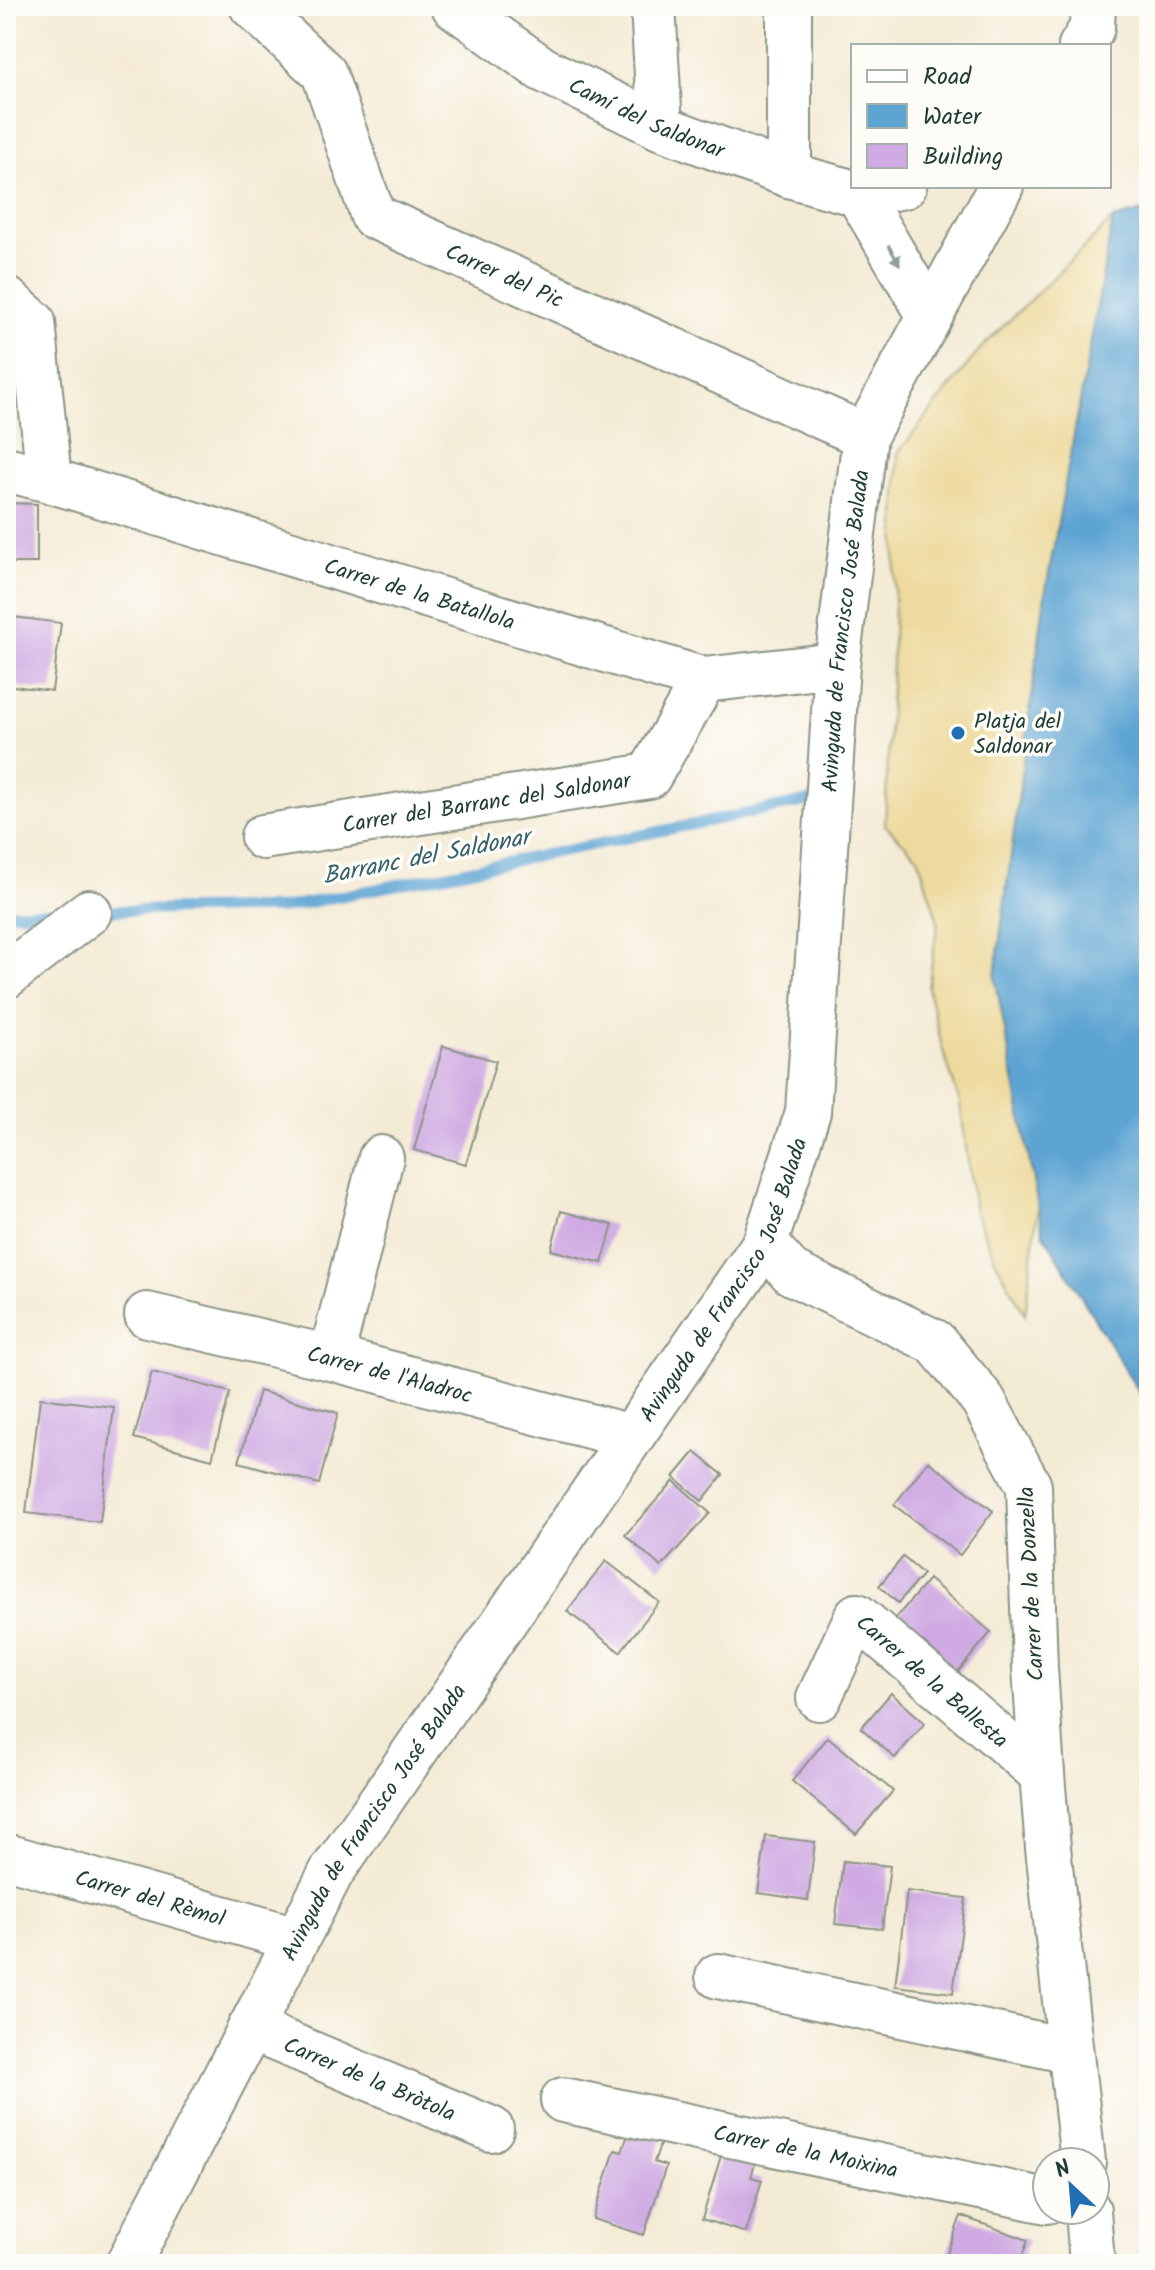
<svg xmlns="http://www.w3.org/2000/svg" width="1155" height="2270" viewBox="0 0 1155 2270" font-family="Kalam,sans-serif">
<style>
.sand{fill:#eeda9e;stroke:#868c69;stroke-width:2}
.water{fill:#5da4d3;stroke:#3e7084;stroke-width:2}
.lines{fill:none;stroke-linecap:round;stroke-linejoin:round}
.stream{stroke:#5da4d3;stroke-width:11}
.building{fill:#cfaae3}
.minor-casing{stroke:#8a9484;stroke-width:48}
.minor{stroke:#fff;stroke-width:44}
.oneway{fill:#8f9e9a}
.poi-dot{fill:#1f6fb2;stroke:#fdfcf7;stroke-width:3}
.labels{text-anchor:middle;stroke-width:7;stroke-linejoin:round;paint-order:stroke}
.street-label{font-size:22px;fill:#1f3d34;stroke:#fdfcf7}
.poi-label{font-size:22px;fill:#1f3d34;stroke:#fdfcf7;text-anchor:start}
.water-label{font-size:24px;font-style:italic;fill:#35616c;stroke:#fdfcf7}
</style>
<rect width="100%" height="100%" fill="#fdfcf7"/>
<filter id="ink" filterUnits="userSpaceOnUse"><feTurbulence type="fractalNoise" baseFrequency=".0125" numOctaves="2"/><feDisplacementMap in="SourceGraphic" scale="16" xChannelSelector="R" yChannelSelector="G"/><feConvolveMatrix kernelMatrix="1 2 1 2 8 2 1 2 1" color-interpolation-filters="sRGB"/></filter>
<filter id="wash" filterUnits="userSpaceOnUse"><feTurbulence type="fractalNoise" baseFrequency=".006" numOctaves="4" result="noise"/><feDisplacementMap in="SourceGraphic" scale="32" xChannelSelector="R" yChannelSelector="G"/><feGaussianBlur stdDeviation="1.8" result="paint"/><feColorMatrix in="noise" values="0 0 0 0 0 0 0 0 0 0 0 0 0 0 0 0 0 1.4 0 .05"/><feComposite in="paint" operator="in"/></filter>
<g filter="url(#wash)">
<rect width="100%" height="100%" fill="#f4ebd5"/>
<path class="sand" d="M1113 219 1045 595 995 977 1038 1207 1025 1315 996 1261 975 1212 960 1103 942 1047 928 988 938 922 918 857 885 825 893 641 898 453 981 348Z"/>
<path class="water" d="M1149 209V1409L1043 1233 995 977 1045 595 1113 219Z"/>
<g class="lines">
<path class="stream" d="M99 911 282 908 818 799
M6 913 65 912"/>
</g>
<g id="blocks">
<path class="building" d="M6 503 37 504V563H6Z
M6 616 61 623 52 691 6 685Z
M443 1046 496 1061 466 1164 414 1150Z
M561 1211 613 1225 602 1263 551 1250Z
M152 1372 230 1392 212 1459 134 1438Z
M259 1391 338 1413 319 1484 239 1462Z
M40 1398 114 1407 100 1522 26 1513Z
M695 1452 723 1475 702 1501 674 1477Z
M928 1461 993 1511 960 1555 894 1505Z
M674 1481 710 1513 661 1567 625 1535Z
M903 1557 923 1574 898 1603 879 1586Z
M606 1561 659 1602 620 1652 567 1611Z
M929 1579 991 1632 957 1673 894 1620Z
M891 1693 925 1723 895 1758 861 1728Z
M828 1737 893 1791 856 1834 792 1781Z
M766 1836 815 1842 808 1900 758 1893Z
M843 1861 890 1866 882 1929 835 1924Z
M907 1891 966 1898 953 1993 895 1986Z
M630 2129 662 2139 654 2162 666 2166 644 2235 593 2219 615 2150 622 2152Z
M723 2149 756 2160 751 2177 762 2180 746 2233 702 2219Z
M961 2216 1028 2240 1019 2264H943Z"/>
</g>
</g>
<g filter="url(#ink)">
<use href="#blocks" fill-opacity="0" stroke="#8a9484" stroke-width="2"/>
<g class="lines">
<g class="minor-casing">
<g id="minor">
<path id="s1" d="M252 6 324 73 373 216 865 436"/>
<path id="s2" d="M454 6 542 69 660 127 789 175 858 194 904 186"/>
<path d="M653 6 660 127"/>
<path d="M789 6V175"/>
<path d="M1081 46 1092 28 1093 6"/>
<path d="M858 194 930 316"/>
<path d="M6 299 33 322 49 480"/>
<path id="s3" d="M6 469 49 480 704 680 837 665"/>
<path id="s4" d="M263 837 649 776 704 680"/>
<path d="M6 976 89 912"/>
<path d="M765 1243 792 1273 935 1342 983 1400 1029 1486 1035 1668 1042 1774 1048 1848 1083 2162"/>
<path id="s5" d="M147 1315 331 1358 631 1437"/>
<path d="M331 1358 381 1158"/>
<path id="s6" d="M819 1698 857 1616 1042 1774"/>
<path id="s7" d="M6 1856 296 1939"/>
<path d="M718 1976 1070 2051"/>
<path id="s8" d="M250 2028 491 2129"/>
<path id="s9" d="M563 2100 1047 2201"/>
<path d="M1088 2210 1092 2264"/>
<path id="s10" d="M128 2264 331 1873 765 1243 808 1112 837 665 865 436 1001 186"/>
</g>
</g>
<use href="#minor" class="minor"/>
</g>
<defs><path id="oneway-solid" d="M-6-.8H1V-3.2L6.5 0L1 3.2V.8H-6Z" transform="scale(2)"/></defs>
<use class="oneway" href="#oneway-solid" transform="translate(894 255) rotate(60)"/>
</g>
<circle class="poi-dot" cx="958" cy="733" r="8"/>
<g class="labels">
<g class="street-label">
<text dy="8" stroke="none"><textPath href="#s2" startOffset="224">Camí del Saldonar</textPath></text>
<text dy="8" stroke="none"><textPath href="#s1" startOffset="394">Carrer del Pic</textPath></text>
<text dy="8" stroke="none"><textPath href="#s3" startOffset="432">Carrer de la Batallola</textPath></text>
<text dy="8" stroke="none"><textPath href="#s10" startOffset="1826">Avinguda de Francisco José Balada</textPath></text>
<text dy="8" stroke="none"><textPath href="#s4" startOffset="226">Carrer del Barranc del Saldonar</textPath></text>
<text dy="8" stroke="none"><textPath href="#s10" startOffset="1154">Avinguda de Francisco José Balada</textPath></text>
<text dy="8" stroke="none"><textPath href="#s5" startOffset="250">Carrer de l'Aladroc</textPath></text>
<text transform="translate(1030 1584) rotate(-93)" y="8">Carrer de la Donzella</text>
<text dy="8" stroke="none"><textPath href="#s6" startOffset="190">Carrer de la Ballesta</textPath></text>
<text dy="8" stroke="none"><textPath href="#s10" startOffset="506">Avinguda de Francisco José Balada</textPath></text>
<text dy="8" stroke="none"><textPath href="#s7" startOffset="150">Carrer del Rèmol</textPath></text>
<text dy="8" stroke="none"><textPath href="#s8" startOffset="130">Carrer de la Bròtola</textPath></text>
<text dy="8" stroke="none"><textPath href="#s9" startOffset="248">Carrer de la Moixina</textPath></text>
</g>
<g class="poi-label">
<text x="974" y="728">Platja del<tspan x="974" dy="25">Saldonar</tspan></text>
</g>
<g class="water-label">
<text transform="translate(426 856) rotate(-11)" y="8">Barranc del Saldonar</text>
</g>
</g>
<rect width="1155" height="2270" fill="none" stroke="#fdfcf7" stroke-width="32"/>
<rect x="851" y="44" width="260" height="144" fill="#fdfcf7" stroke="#a4b0a9" stroke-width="2"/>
<rect x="867" y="70" width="40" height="12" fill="#ffffff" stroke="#a4b0a9" stroke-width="2"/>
<text x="923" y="84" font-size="24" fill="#1f3d34">Road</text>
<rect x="867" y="104" width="40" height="24" fill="#5da4d3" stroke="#a4b0a9" stroke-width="2"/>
<text x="923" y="124" font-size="24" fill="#1f3d34">Water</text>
<rect x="867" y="144" width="40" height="24" fill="#cfaae3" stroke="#a4b0a9" stroke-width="2"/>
<text x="923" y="164" font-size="24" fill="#1f3d34">Building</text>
<g transform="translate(1071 2186) rotate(334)"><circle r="38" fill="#fdfcf7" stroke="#a4b0a9" stroke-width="2"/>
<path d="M0-6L14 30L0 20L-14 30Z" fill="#1f6fb2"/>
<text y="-12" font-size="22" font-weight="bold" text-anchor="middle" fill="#1f3d34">N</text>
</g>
</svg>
